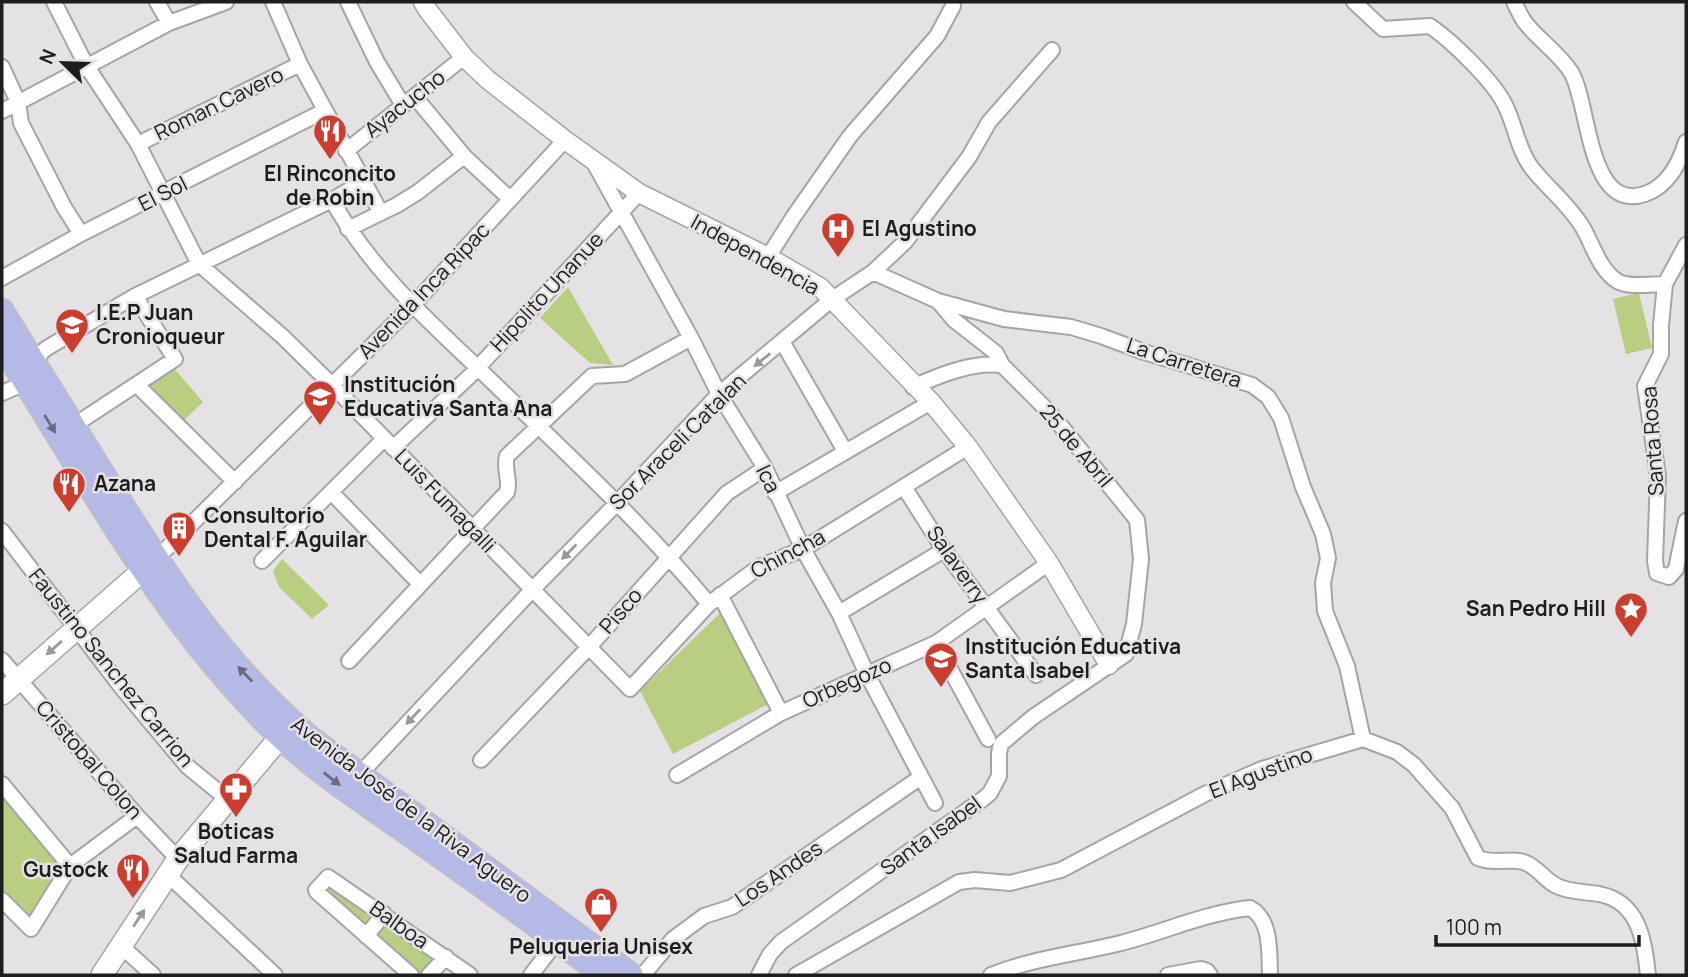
<svg xmlns="http://www.w3.org/2000/svg" width="1688" height="977" viewBox="0 0 1688 977" font-family="Manrope,sans-serif">
<style>
.green{fill:#b9ce81}
.lines{fill:none;stroke-linecap:round;stroke-linejoin:round}
.minor-casing{stroke:#a6a4a6;stroke-width:18}
.tertiary-casing{stroke:#a6a4a6;stroke-width:21}
.secondary-casing{stroke:#a6a4a6;stroke-width:24}
.primary-casing{stroke:#c0c0c0;stroke-width:26}
.minor{stroke:#fff;stroke-width:14}
.tertiary{stroke:#fff;stroke-width:18}
.secondary{stroke:#fff;stroke-width:21}
.primary{stroke:#b5b9e6;stroke-width:23}
.oneway{fill:#9a999a}
.oneway2{fill:#6a6b82}
.labels{text-anchor:middle;stroke-width:5;stroke-linejoin:round;paint-order:stroke}
.street-label{font-size:21px;fill:#1e1d1e;stroke:#e4e2e4}
.poi-label{font-size:21px;font-weight:bold;fill:#1e1d1e;stroke:#e4e2e4;text-anchor:start}
</style>
<rect width="100%" height="100%" fill="#e4e2e4"/>
<path class="green" d="M568 287 613 365 590 363 540 318Z
M1639 293 1652 348 1626 354 1613 299Z
M173 367 203 402 181 423 146 386Z
M282 559 329 605 312 619 279 587 273 571Z
M720 613 770 703 673 754 640 691Z
M6 797 63 869 33 920 2 897V801Z
M329 877 442 958 425 975H414L318 891Z"/>
<g class="lines">
<g class="minor-casing">
<path id="minor" d="M54 2 86 65 138 144 199 264 282 336 332 385 630 689 709 604 759 567 803 549 968 447
M157 2 169 23
M273 2 300 64 381 213
M348 2 377 62 403 105
M1354 2 1383 29 1430 26C1452 41 1492 80 1504 103 1515 123 1517 148 1531 167 1547 188 1569 204 1583 228 1593 245 1599 269 1617 281 1629 288 1651 284 1665 284
M1514 2C1517 8 1520 15 1524 21 1537 39 1558 52 1571 72 1590 103 1587 213 1645 194 1668 186 1679 164 1686 142
M2 67 18 102 21 123 64 207 81 234
M415 97 464 156 510 199
M2 111 169 23 226 2
M138 144 300 64
M346 151 464 57
M593 161 691 338 719 394 765 468 803 549 839 613 867 674 935 803
M332 200C368 266 424 317 478 368 557 445 639 519 709 604
M348 229 397 205 418 192 464 156
M1686 245 1665 284 1661 325V354L1645 386 1658 476 1655 561 1657 573 1669 577 1676 569 1686 521
M768 257 794 216 850 136 937 36 953 6
M873 272 938 301 1004 319 1071 327 1101 336 1144 352 1252 385 1268 397 1281 418 1303 487 1323 534 1328 558 1323 583 1325 611 1347 666 1363 739
M2 278 81 234 324 111
M783 343 845 451
M137 385 235 482
M913 387C942 374 972 362 1002 365
M2 393 16 387 43 351 47 348 135 296 332 200 363 182
M73 426 175 359 135 296
M393 448 472 374 639 193
M904 487 944 550 1036 675
M331 492 420 584
M775 493 931 402
M2 531 122 688 187 766 226 798
M156 559 412 306 565 140
M262 561 384 439
M720 595 781 713
M839 613 944 550
M936 643 988 739
M2 660 137 816 178 859
M349 661 507 492C511 481 503 468 507 456L592 376 625 374 691 338
M481 760 589 647 727 493 765 468
M359 775 532 590 617 503 719 394 831 300 873 272 905 242 969 157 989 122 1052 50
M677 775 781 713 936 643 1049 563
M2 784 70 866
M167 874 275 975
M2 900 31 929 70 866 137 816
M366 936 384 914
M121 946 153 975
M411 975 317 892 316 890 328 877 470 975
M429 975 446 957
M531 975 557 941
M643 975 673 939 704 916 732 907 921 777
M759 975 770 954 781 942 983 799 990 793 999 776V753L1001 744 1033 717 1126 654 1134 624 1141 559 1137 520 1052 415 1002 365 996 353 954 320 938 301
M796 975 959 882 975 880 1010 883 1061 870 1205 794 1262 769 1363 739 1397 752 1414 765 1452 808 1478 858C1495 865 1514 857 1526 863 1540 869 1547 884 1562 888 1574 892 1587 892 1599 894 1640 902 1644 941 1648 975
M991 975C1033 958 1077 954 1121 943 1164 932 1205 913 1250 908 1272 920 1269 953 1270 975
M1168 975 1201 969 1207 971 1210 975"/>
</g>
<g class="tertiary-casing">
<path id="tertiary" d="M423 2 427 9 464 57 487 79 565 140 639 193 768 257 820 287 931 402 968 447 1049 563 1109 665"/>
</g>
<g class="secondary-casing">
<path id="secondary" d="M2 694 156 559
M102 975 178 859 292 723"/>
</g>
<g class="primary-casing">
<path id="primary" d="M2 311C37 367 71 423 106 479 166 576 222 663 310 738L631 975
M2 345C88 480 163 624 280 736 317 772 361 800 402 829 470 877 537 925 604 975"/>
</g>
<use href="#minor" class="minor"/>
<use href="#tertiary" class="tertiary"/>
<use href="#secondary" class="secondary"/>
<use href="#primary" class="primary"/>
</g>
<defs><path id="oneway-solid" d="M-6-.8H1V-3.2L6.5 0L1 3.2V.8H-6Z" transform="scale(1.75)"/></defs>
<g class="oneway">
<use href="#oneway-solid" transform="translate(762 360) rotate(141)"/>
<use href="#oneway-solid" transform="translate(569 552) rotate(135)"/>
<use href="#oneway-solid" transform="translate(54 648) rotate(138)"/>
<use href="#oneway-solid" transform="translate(413 717) rotate(133)"/>
<use href="#oneway-solid" transform="translate(139 918) rotate(-57)"/>
</g>
<g class="oneway2">
<use href="#oneway-solid" transform="translate(50 424) rotate(58)"/>
<use href="#oneway-solid" transform="translate(245 674) rotate(-134)"/>
<use href="#oneway-solid" transform="translate(332 779) rotate(38)"/>
</g>
<defs>
<g id="restaurant-pin" transform="scale(1.75)"><path d="M0 17L-7.5 6A9.5 9.5 0 1 1 7.5 6Z" fill="#cb3e2f" stroke="#e4e2e4"/><path d="M-5-6h1v4h1v-4h1v4h1v-4h1v5L-1.5 .5V6h-2V.5L-5-1ZM5-6V6H3V1.5H1.5Q1.5-4 5-6Z" fill="#fff"/></g>
<g id="hospital-pin" transform="scale(1.75)"><path d="M0 17L-7.5 6A9.5 9.5 0 1 1 7.5 6Z" fill="#cb3e2f" stroke="#e4e2e4"/><path d="M-5-5h3v3.5h4V-5h3V5h-3V1.5h-4V5h-3Z" fill="#fff"/></g>
<g id="university-pin" transform="scale(1.75)"><path d="M0 17L-7.5 6A9.5 9.5 0 1 1 7.5 6Z" fill="#cb3e2f" stroke="#e4e2e4"/><path d="M0-5L7-2L0 1L-7-2ZM-4 1L0 2.5L4 1V4Q0 6-4 4Z" fill="#fff"/></g>
<g id="school-pin" transform="scale(1.75)"><path d="M0 17L-7.5 6A9.5 9.5 0 1 1 7.5 6Z" fill="#cb3e2f" stroke="#e4e2e4"/><path d="M0-5L7-2L0 1L-7-2ZM-4 1L0 2.5L4 1V4Q0 6-4 4Z" fill="#fff"/></g>
<g id="building-pin" transform="scale(1.75)"><path d="M0 17L-7.5 6A9.5 9.5 0 1 1 7.5 6Z" fill="#cb3e2f" stroke="#e4e2e4"/><path d="M-4-6H4V6H1V3H-1V6H-4ZM-2.5-4.3h1.7v1.8h-1.7ZM.8-4.3h1.7v1.8H.8ZM-2.5-1h1.7V.8h-1.7ZM.8-1h1.7V.8H.8Z" fill="#fff"/></g>
<g id="sight-pin" transform="scale(1.75)"><path d="M0 17L-7.5 6A9.5 9.5 0 1 1 7.5 6Z" fill="#cb3e2f" stroke="#e4e2e4"/><path d="M0-6L1.8-2.2L6-1.7L2.9 1.2L3.7 5.4L0 3.3L-3.7 5.4L-2.9 1.2L-6-1.7L-1.8-2.2Z" fill="#fff"/></g>
<g id="pharmacy-pin" transform="scale(1.75)"><path d="M0 17L-7.5 6A9.5 9.5 0 1 1 7.5 6Z" fill="#cb3e2f" stroke="#e4e2e4"/><path d="M-2-6h4v4h4v4h-4v4h-4v-4h-4v-4h4Z" fill="#fff"/></g>
<g id="shop-pin" transform="scale(1.75)"><path d="M0 17L-7.5 6A9.5 9.5 0 1 1 7.5 6Z" fill="#cb3e2f" stroke="#e4e2e4"/><path d="M-5-2.5h2.3a2.7 3.5 0 0 1 5.4 0H5L5.5 6h-11ZM-1.5-2.5h3a1.5 2.3 0 0 0-3 0Z" fill="#fff"/></g>
</defs>
<g fill-rule="evenodd">
<use href="#restaurant-pin" x="330" y="131"/>
<use href="#hospital-pin" x="838" y="229"/>
<use href="#university-pin" x="72" y="325"/>
<use href="#school-pin" x="320" y="397"/>
<use href="#restaurant-pin" x="69" y="484"/>
<use href="#building-pin" x="179" y="528"/>
<use href="#sight-pin" x="1631" y="609"/>
<use href="#school-pin" x="941" y="659"/>
<use href="#pharmacy-pin" x="236" y="789"/>
<use href="#restaurant-pin" x="133" y="870"/>
<use href="#shop-pin" x="601" y="904"/>
</g>
<g class="labels">
<g class="street-label">
<text transform="translate(219 104) rotate(-26)" y="7">Roman Cavero</text>
<text transform="translate(405 104) rotate(-38)" y="7">Ayacucho</text>
<text transform="translate(163 194) rotate(-27)" y="7">El Sol</text>
<text transform="translate(755 255) rotate(29)" y="7">Independencia</text>
<text transform="translate(424 291) rotate(-46)" y="7">Avenida Inca Ripac</text>
<text transform="translate(547 292) rotate(-47)" y="7">Hipolito Unanue</text>
<text transform="translate(1184 363) rotate(18)" y="7">La Carretera</text>
<text transform="translate(1653 441) rotate(-94)" y="7">Santa Rosa</text>
<text transform="translate(678 442) rotate(-45)" y="7">Sor Araceli Catalan</text>
<text transform="translate(1076 446) rotate(50)" y="7">25 de Abril</text>
<text transform="translate(768 479) rotate(64)" y="7">Ica</text>
<text transform="translate(445 501) rotate(46)" y="7">Luis Fumagalli</text>
<text transform="translate(788 554) rotate(-28)" y="7">Chincha</text>
<text transform="translate(957 565) rotate(55)" y="7">Salaverry</text>
<text transform="translate(621 611) rotate(-49)" y="7">Pisco</text>
<text transform="translate(111 668) rotate(51)" y="7">Faustino Sanchez Carrion</text>
<text transform="translate(847 683) rotate(-24)" y="7">Orbegozo</text>
<text transform="translate(89 760) rotate(49)" y="7">Cristobal Colon</text>
<text transform="translate(1261 773) rotate(-21)" y="7">El Agustino</text>
<text transform="translate(411 810) rotate(37)" y="7">Avenida José de la Riva Aguero</text>
<text transform="translate(931 836) rotate(-36)" y="7">Santa Isabel</text>
<text transform="translate(779 874) rotate(-34)" y="7">Los Andes</text>
<text transform="translate(399 925) rotate(35)" y="7">Balboa</text>
</g>
<g class="poi-label">
<text x="330" y="181" text-anchor="middle">El Rinconcito<tspan x="330" dy="24">de Robin</tspan></text>
<text x="862" y="236">El Agustino</text>
<text x="96" y="320">I.E.P Juan<tspan x="96" dy="24">Cronioqueur</tspan></text>
<text x="344" y="392">Institución<tspan x="344" dy="24">Educativa Santa Ana</tspan></text>
<text x="94" y="491">Azana</text>
<text x="204" y="523">Consultorio<tspan x="204" dy="24">Dental F. Aguilar</tspan></text>
<text x="1606" y="616" text-anchor="end">San Pedro Hill</text>
<text x="965" y="654">Institución Educativa<tspan x="965" dy="24">Santa Isabel</tspan></text>
<text x="236" y="839" text-anchor="middle">Boticas<tspan x="236" dy="24">Salud Farma</tspan></text>
<text x="108" y="877" text-anchor="end">Gustock</text>
<text x="601" y="954" text-anchor="middle">Peluqueria Unisex</text>
</g>
</g>
<rect width="1688" height="977" fill="none" stroke="#1e1d1e" stroke-width="7"/>
<g transform="translate(63 63) rotate(293)" stroke="#e4e2e4" stroke-width="5" paint-order="stroke">
<path d="M0-5L12 26L0 18L-12 26Z" fill="#1e1d1e"/>
<text y="-10" font-size="19" font-weight="bold" text-anchor="middle" fill="#1e1d1e">N</text>
</g>
<path d="M1436 935v10h203v-10" fill="none" stroke="#1e1d1e" stroke-width="3.5"/>
<text x="1446" y="935" font-size="21" fill="#1e1d1e" stroke="#e4e2e4" stroke-width="5" paint-order="stroke">100 m</text>
</svg>
